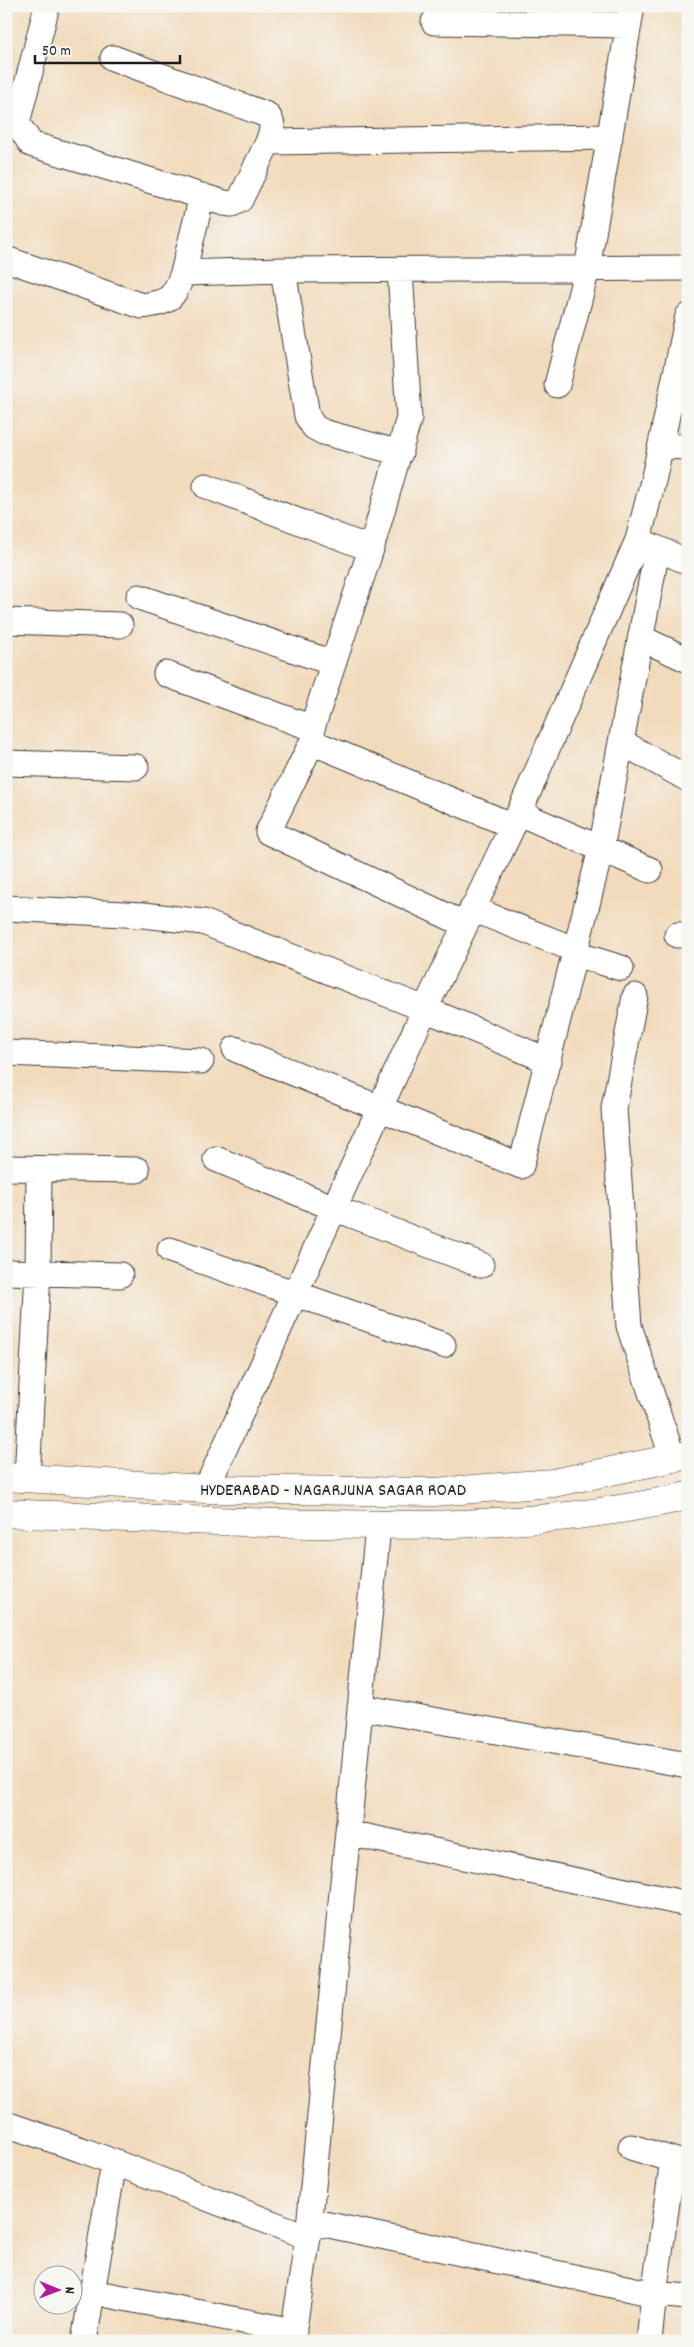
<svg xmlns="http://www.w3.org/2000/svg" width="694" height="2347" viewBox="0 0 694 2347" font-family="Dekko,sans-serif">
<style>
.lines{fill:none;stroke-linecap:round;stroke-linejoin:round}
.minor-casing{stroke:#3c3934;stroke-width:27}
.major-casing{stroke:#3c3934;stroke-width:29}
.minor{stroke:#fff;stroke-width:25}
.major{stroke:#fff;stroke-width:28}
.labels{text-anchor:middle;stroke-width:4;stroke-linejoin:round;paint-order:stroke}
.street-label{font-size:18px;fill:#1c1c1c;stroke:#f6f6f2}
</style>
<rect width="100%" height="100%" fill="#f6f6f2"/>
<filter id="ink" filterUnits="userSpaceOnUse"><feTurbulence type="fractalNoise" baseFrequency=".02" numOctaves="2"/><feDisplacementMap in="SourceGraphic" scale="10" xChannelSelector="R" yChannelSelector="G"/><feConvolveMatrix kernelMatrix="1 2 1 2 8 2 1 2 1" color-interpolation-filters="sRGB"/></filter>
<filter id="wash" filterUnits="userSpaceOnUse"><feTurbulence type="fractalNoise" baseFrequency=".0096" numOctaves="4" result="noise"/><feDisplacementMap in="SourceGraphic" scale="20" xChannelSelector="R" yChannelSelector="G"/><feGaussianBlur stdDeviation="1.12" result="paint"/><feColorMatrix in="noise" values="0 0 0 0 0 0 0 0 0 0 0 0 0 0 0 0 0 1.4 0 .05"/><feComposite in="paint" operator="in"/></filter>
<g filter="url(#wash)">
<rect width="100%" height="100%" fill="#f2dbbd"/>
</g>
<g filter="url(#ink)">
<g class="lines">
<g class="minor-casing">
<path id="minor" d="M47 6 17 123 31 144 224 203 232 204 240 200 268 142 610 137
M434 22 629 25
M113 58 267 115C275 124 272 131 268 142
M6 259 142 306C170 302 173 299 183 273L283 270 688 268
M283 270 307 416 314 427 323 432 400 453
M400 270 409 418 371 549 312 728 313 740 319 745 513 826
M183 273 202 196
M557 385 587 269 632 6
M661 446 688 447
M206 486 371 549
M638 540 654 477 688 316
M139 597 333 663
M6 621 120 625
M641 638 688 660
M166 674 312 728
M313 740 268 832 464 924
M621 742 688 779
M6 763 136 767
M519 813 650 870
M6 908 144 915 203 922 425 1009 549 1061
M472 909 576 950
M677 935H688
M575 954 621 968
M635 996 614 1108 629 1326 673 1459
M235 1049 521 1166 601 849 657 550
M6 1053 201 1061
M216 1159 334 1208 481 1265
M6 1168 137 1170
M170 1250 443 1345
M6 1272 120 1275
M27 1478 38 1272 39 1169
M206 1489 425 1009 519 813 638 540 688 562
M360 1707 688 1765
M348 1833 688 1904
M6 2124 85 2151 308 2237
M631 2147 673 2160
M310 2221 654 2294 673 2160 688 2164
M108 2295 294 2331
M84 2341 114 2162
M292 2341 308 2237 378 1527
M649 2341 654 2294 688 2297"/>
</g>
<g class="major-casing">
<path id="major" d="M6 1477 206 1489 434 1492 553 1483 688 1455
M6 1513C85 1517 165 1519 244 1522 395 1527 539 1530 688 1496"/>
</g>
<use href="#minor" class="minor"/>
<use href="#major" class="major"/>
</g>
</g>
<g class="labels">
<g class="street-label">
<text x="333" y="1495">HYDERABAD - NAGARJUNA SAGAR ROAD</text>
</g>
</g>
<rect width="694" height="2347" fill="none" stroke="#f6f6f2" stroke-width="25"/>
<g transform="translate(58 2290) rotate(91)"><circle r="24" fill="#f6f6f2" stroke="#9f9f9c"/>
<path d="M0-4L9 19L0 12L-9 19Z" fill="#b5179e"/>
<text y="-8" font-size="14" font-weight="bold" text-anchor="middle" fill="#1c1c1c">N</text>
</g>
<path d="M35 55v8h145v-8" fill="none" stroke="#1c1c1c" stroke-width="2.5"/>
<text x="42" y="55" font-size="15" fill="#1c1c1c" stroke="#f6f6f2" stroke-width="4" paint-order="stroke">50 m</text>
</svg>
